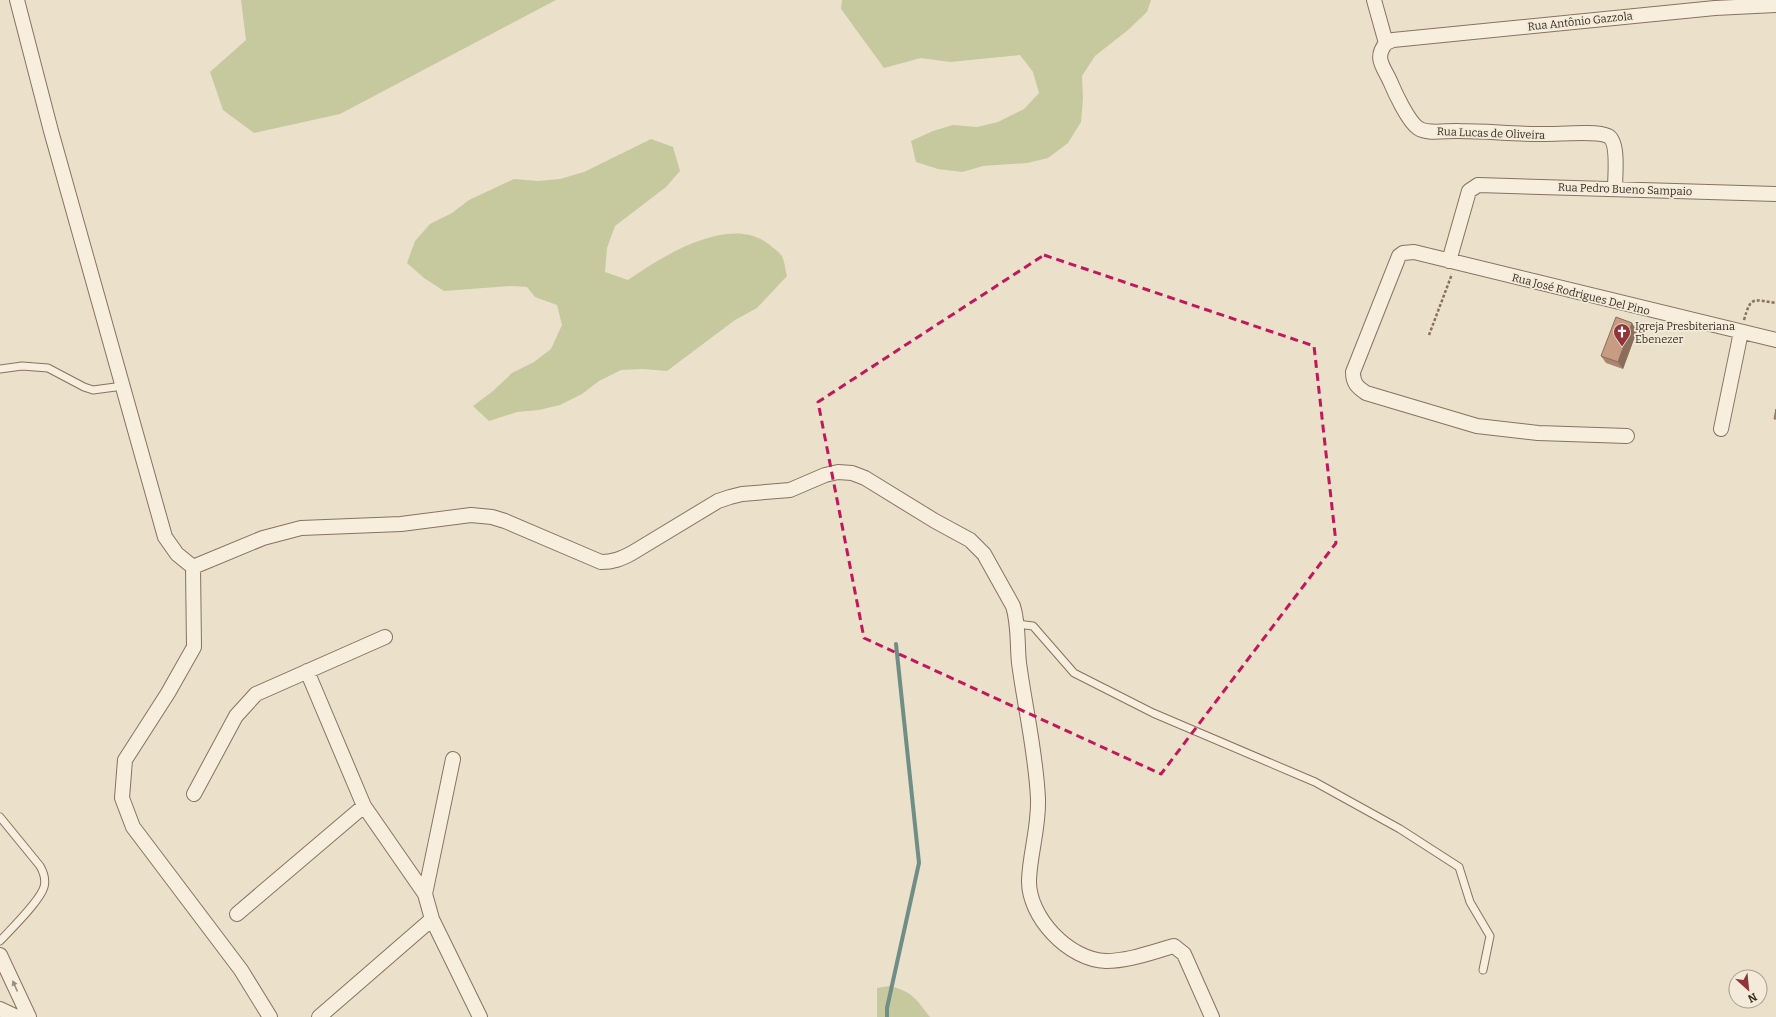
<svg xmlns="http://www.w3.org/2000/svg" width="1776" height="1017" viewBox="0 0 1776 1017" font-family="Bitter,serif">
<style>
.green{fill:#c6c99e}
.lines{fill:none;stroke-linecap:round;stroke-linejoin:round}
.stream{stroke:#718e86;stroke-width:4}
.service-casing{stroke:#877260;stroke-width:9}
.minor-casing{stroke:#877260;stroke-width:16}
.path{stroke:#877260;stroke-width:2.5;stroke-dasharray:3 2;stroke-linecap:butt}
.service{stroke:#f7eedd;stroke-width:7}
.minor{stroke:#f7eedd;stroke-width:14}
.wall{fill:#aa8671}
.shaded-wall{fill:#8b6d5c}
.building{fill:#c69c83;stroke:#8b6d5c}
.oneway{fill:#988d80}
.marked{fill:none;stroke:#c2185b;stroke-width:3;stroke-dasharray:8 5;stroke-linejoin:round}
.labels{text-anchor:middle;stroke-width:3.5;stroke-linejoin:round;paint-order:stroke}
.street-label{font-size:11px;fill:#392c22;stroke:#f3ead9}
.poi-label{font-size:11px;fill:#392c22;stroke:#f3ead9;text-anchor:start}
</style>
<rect width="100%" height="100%" fill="#ebe0ca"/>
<path class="green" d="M241 0H556L340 114 254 133 223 110 210 72 246 40Z
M842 0H1151L1147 12 1128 30 1095 56 1082 76 1083 99 1081 122 1068 143 1048 158 1027 163 983 166 962 172 938 169 916 162 911 141 933 131 953 125 977 127 998 122 1024 109 1039 93 1033 72 1020 55 950 62 921 58 884 68 841 9Z
M651 139 673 147 680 171 666 187 615 226 607 248 605 272 628 280C663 256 733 211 772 247 775 249 779 252 781 255 785 260 785 270 787 276L757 308 735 320 667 371 643 369 621 370 599 381 582 394 560 405 539 410 517 412 489 421 473 406 493 391 512 373 534 362 551 349 562 325 557 305 535 297 527 287 511 286 444 291 424 278 407 263 415 241 430 224 452 213 469 200 514 179 538 181 560 179 584 172Z
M889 986C912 991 916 999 930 1017H877V988Z"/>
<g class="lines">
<path class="stream" d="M887 1017V1008L919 863 896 644"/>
<g class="service-casing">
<path id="service" d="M0 369 22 366 48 368 84 387 93 390 123 386
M1017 624 1033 626 1074 673 1153 713 1315 782 1400 829 1459 867 1470 902 1490 936 1483 970
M0 817 40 866C44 873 46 880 44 887 40 901 11 929 0 941"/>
</g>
<g class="minor-casing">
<path id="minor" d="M17 0 51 131 165 537 177 554 193 567
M1374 0 1386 43
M1386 43 1393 40 1715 8 1776 5
M1386 43C1374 58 1383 66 1390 81 1395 93 1408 121 1418 128 1428 135 1448 130 1459 131 1486 131 1512 134 1538 134 1554 135 1595 130 1608 136 1619 142 1615 176 1615 188
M1449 261 1469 191 1478 185 1776 194
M1721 429 1741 332
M1627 436 1538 433 1477 426 1366 393C1357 387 1353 383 1353 372L1399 256 1403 253 1414 252 1776 340
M307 671 364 806 425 894 432 919 480 1017
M194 794 236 716 256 694 385 637
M425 894 453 759
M237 914 364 806
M0 955 29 1017
M0 1009 17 1017
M270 1017 241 970 133 827 122 798 125 760 168 693 194 647 193 567 263 538 301 528 401 524 471 515 492 517 505 521 601 562C613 562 621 559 632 553L718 501 730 497 742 494 790 490 825 475 838 472 852 473 865 478 935 521 970 540 984 554 1013 606C1019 625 1017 644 1019 663 1025 708 1036 753 1038 799 1039 827 1030 853 1029 880 1028 917 1069 960 1106 961 1129 961 1152 952 1174 946L1184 954 1212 1017
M319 1017 432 919"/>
</g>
<path class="path" d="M1744 320C1751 295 1753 300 1776 303
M1429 335 1452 274"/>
<use href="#service" class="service"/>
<use href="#minor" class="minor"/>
</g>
<path class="wall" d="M1637 331 1623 369 1606 363 1601 356Z"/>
<path class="shaded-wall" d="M1632 323 1637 331 1623 369 1618 362Z"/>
<path class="building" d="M1616 317 1632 323 1618 362 1601 356Z
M1776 409V419H1774Z"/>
<defs><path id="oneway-solid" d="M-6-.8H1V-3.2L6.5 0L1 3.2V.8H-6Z"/></defs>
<use class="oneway" href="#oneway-solid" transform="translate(15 986) rotate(-114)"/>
<path class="marked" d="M1044 255 1314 346 1336 543 1161 774 864 638 818 402Z"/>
<defs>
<g id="church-pin" transform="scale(0.9)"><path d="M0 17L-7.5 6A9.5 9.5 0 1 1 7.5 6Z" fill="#91353a" stroke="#f3ead9"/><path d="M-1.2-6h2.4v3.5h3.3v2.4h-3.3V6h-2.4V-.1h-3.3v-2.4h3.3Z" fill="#fff"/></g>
</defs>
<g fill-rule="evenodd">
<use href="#church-pin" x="1622" y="332"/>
</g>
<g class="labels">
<g class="street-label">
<text transform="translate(1580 21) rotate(-6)" y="4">Rua Antônio Gazzola</text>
<text transform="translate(1491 133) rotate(2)" y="4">Rua Lucas de Oliveira</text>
<text transform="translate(1625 189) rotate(2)" y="4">Rua Pedro Bueno Sampaio</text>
<text transform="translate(1581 294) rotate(14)" y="4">Rua José Rodrigues Del Pino</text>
</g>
<g class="poi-label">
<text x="1635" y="330">Igreja Presbiteriana<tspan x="1635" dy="13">Ebenezer</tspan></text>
</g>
</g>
<g transform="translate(1748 989) rotate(153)"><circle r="19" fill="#f3ead9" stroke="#a99e90"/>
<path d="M0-3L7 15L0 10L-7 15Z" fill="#91353a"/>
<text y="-6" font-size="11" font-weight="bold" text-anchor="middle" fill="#392c22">N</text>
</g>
</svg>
